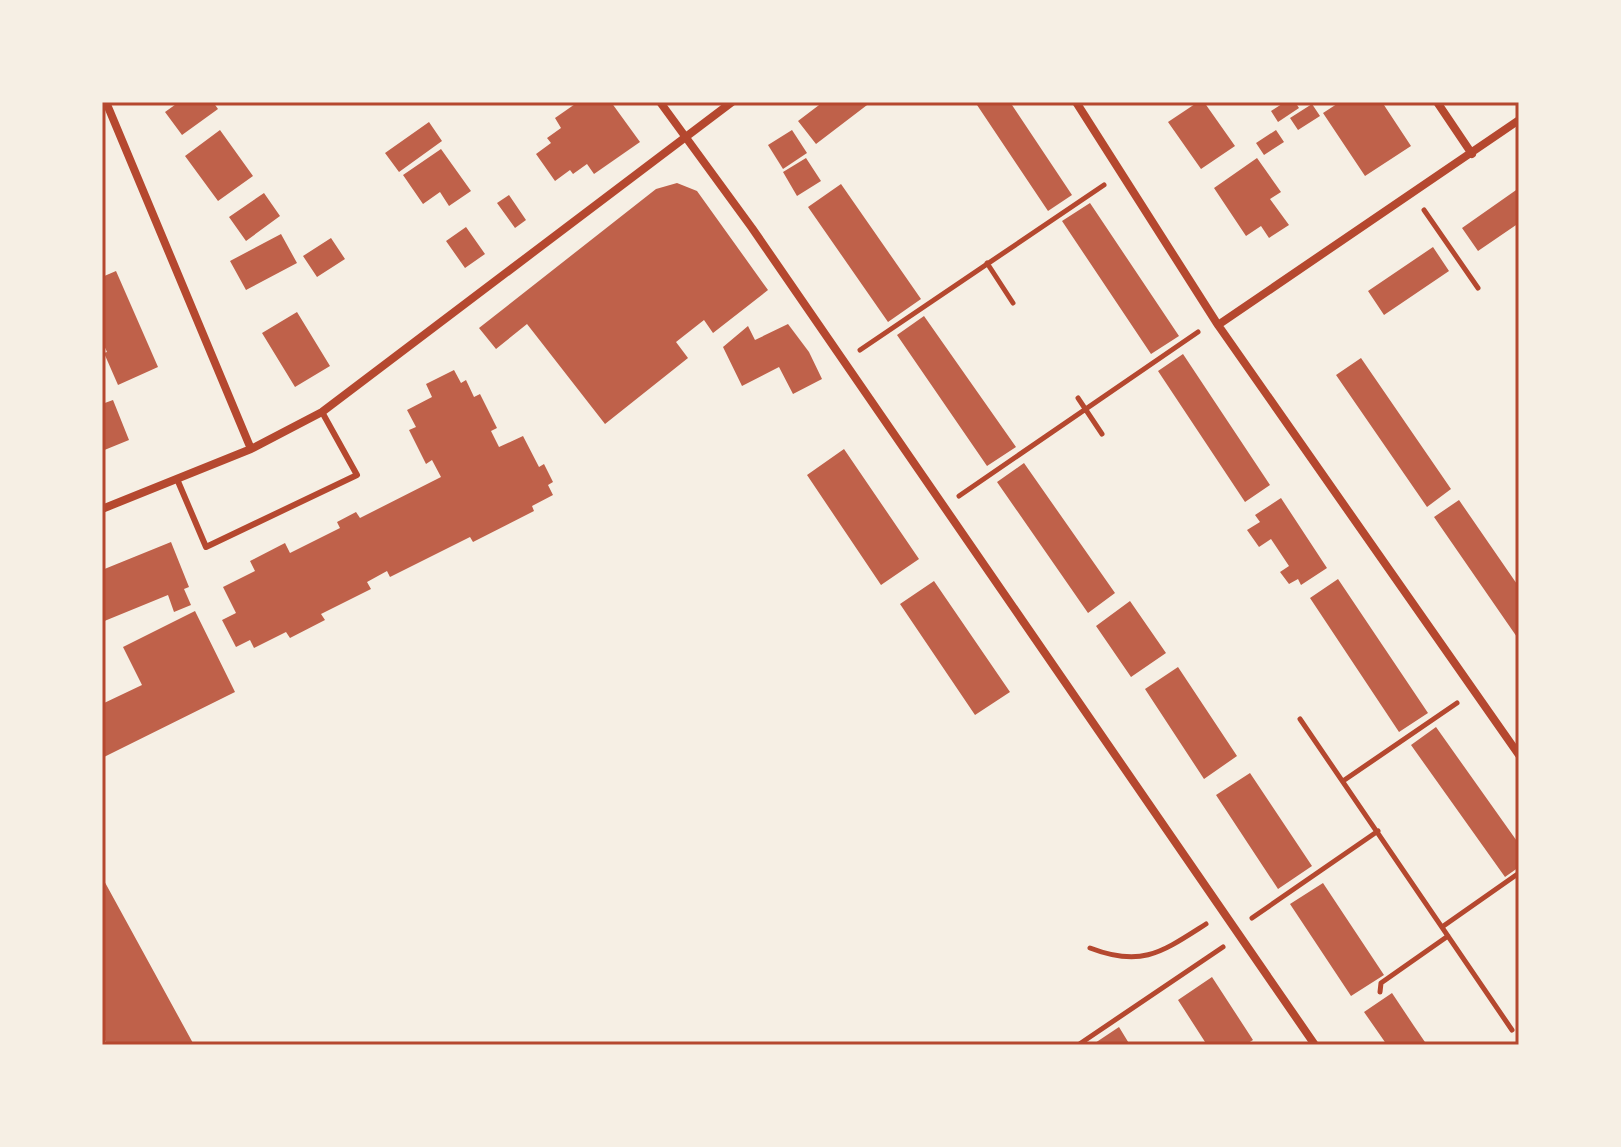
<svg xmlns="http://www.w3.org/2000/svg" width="1621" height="1147" viewBox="0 0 1621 1147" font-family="'Roboto Condensed',sans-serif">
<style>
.building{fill:#bf614a}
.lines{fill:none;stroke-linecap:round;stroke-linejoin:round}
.path{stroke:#b5482f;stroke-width:5}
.service{stroke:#b5482f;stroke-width:6}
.minor{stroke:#b5482f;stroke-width:8}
.neatline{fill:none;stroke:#b5482f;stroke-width:3}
</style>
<rect width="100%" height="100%" fill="#f6efe4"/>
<path class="building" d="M179 102H213L218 109 182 135 165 112Z
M578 102H611L640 142 594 174 587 164 573 174 570 170 555 181 536 154 551 143 547 138 561 128 555 118Z
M823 102H871L816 144 798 121Z
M975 102H1010L1072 195 1048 211Z
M1198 102H1204L1235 146 1201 169 1168 122Z
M1285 102H1295L1299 108 1278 122 1271 111Z
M1340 102H1382L1411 146 1365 176 1323 113Z
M1312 104 1320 116 1298 130 1290 118Z
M429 122 442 141 399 172 385 153Z
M220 130 253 176 218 201 185 156Z
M792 130 807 153 783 169 768 145Z
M1276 130 1284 142 1264 155 1256 143Z
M441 149 471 191 449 206 440 192 423 204 403 175Z
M806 158 821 181 797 196 783 172Z
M1257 158 1281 192 1270 199 1289 225 1269 238 1261 226 1246 236 1214 188Z
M677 183 697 191 768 290 713 333 704 320 676 342 688 358 605 424 527 324 496 349 479 328 656 189Z
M841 184 921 299 888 322 808 207Z
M1519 188V223L1478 251 1462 228Z
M264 193 280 216 246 241 229 217Z
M509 195 526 220 515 228 497 203Z
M1090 203 1179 336 1151 354 1062 221Z
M466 227 485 254 465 268 446 241Z
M281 234 297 263 246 290 230 261Z
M331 238 345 259 317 277 303 256Z
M1433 247 1449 271 1384 315 1368 291Z
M116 271 158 367 118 385 104 353 107 352 102 341V277Z
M297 312 330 366 295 387 262 333Z
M924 316 1016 447 987 466 897 335Z
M788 324 809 352 822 379 793 394 779 367 742 386 723 347 748 326 755 340Z
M1183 354 1270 485 1245 502 1158 371Z
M1361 358 1451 489 1427 507 1336 375Z
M454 370 461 383 466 380 474 397 480 394 497 428 491 431 499 447 523 436 539 467 544 464 553 482 548 485 553 495 532 506 534 511 473 542 470 537 390 577 387 571 367 582 371 589 321 614 325 620 290 638 286 632 254 648 250 640 236 647 222 620 236 613 223 587 255 571 250 561 285 543 290 553 340 528 337 522 356 512 360 518 441 477 432 460 426 464 409 430 416 427 407 410 432 397 426 384Z
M113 400 129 440 102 451V404Z
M844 449 919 559 881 585 807 475Z
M1024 463 1115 593 1088 613 997 482Z
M1281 498 1327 568 1301 585 1298 579 1289 584 1280 572 1289 566 1271 539 1259 547 1247 530 1260 522 1255 515Z
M1459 500 1519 587V640L1434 517Z
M171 542 189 587 184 589 191 605 174 612 168 595 102 622V570Z
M1338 579 1428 713 1399 732 1310 598Z
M934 581 1010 692 975 715 900 604Z
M1130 601 1166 653 1131 677 1096 626Z
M195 611 235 692 102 758V704L142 685 123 647Z
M1178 667 1237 756 1204 779 1145 689Z
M1436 727 1519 844V867L1505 877 1411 745Z
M1250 773 1312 866 1278 889 1216 795Z
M102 877 194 1045H102L106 1042 102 1035Z
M1323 883 1384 975 1351 996 1290 904Z
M1212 977 1253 1040 1245 1045H1207L1178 1000Z
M1392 993 1414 1026 1427 1045H1387L1364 1012Z
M1119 1027 1130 1045H1092Z"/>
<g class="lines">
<path class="path" d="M1424 210 1478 288
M987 263 1013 303
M860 350 1104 185
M1078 398 1102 434
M959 496 1198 332
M1300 719 1512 1030
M1343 781 1457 703
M1252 918 1378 831
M1442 927 1519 873
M1090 948C1142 968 1162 952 1206 924
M1380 992 1381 983 1448 936
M1078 1045 1223 947"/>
<path class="service" d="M177 479 206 547 357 475 322 412"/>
<path class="minor" d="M106 102 251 449
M660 102 752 228 1315 1045
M1076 102 1218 325 1519 755
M1437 102 1472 154
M1218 325 1519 120
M102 509 251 449 322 412 732 102"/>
</g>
<rect width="1621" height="1147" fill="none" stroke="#f6efe4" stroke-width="208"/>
<rect x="104" y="104" width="1413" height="939" class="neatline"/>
</svg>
